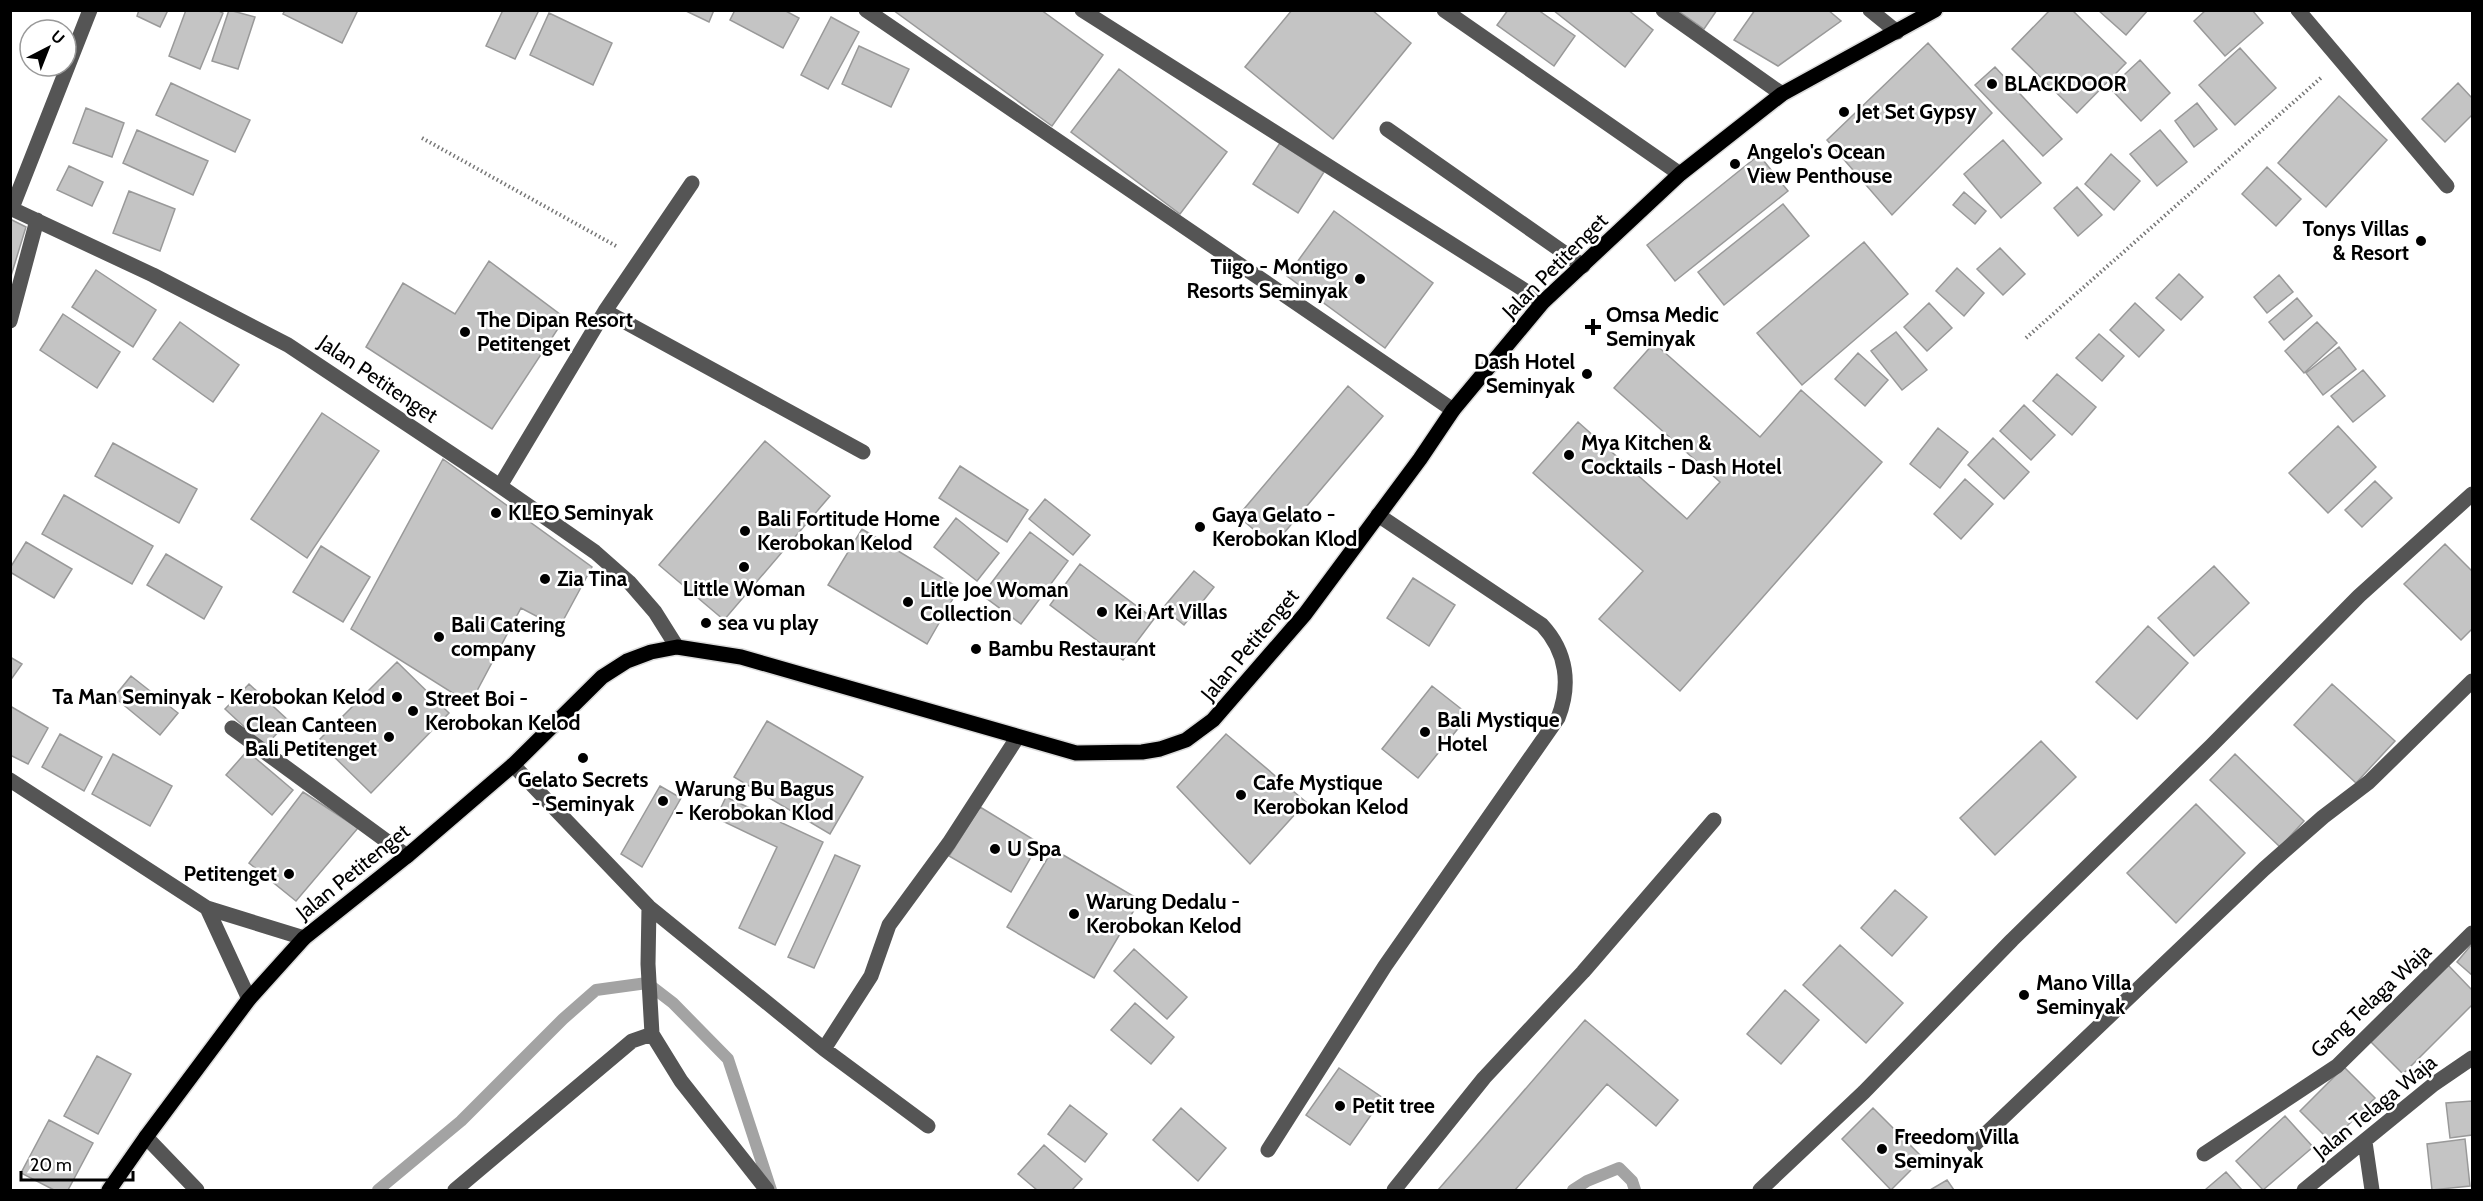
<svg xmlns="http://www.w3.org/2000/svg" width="2483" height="1201" viewBox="0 0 2483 1201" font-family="Cabin,sans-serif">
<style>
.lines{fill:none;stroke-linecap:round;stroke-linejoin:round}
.stream{stroke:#a3a3a3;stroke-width:12}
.building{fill:#c4c4c4;stroke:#999;stroke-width:1.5}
.major-casing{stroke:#dbdbdb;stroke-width:18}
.path{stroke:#777;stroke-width:4;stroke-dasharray:1.5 3;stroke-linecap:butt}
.minor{stroke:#555;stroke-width:15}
.major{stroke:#000;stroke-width:15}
.poi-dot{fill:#000;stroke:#fff;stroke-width:2}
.labels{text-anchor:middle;stroke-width:5;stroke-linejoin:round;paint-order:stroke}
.poi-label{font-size:21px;font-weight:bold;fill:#000;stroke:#fff;text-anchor:start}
.street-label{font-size:21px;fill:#000;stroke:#fff}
</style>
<rect width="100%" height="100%" fill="#fff"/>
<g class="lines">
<path class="stream" d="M378 1190 461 1121 563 1019 596 990 647 983 673 1003 728 1059 771 1190
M1573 1190 1587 1181 1619 1168 1632 1181 1635 1190"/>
</g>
<path class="building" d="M139 10H168L160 27 137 16Z
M186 10H217L223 13 200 69 169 56Z
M229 10 255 17 238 69 212 61Z
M285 10H358L342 43 283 14Z
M503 10H539L515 59 486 46Z
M684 10H714L709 22Z
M735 10H784L799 18 783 48 730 20Z
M893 10H1041L1103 55 1052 126Z
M1292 10H1372L1411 43 1333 139 1245 67Z
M1508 10H1538L1575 36 1554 66 1497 25Z
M1553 10H1628L1653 30 1625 67Z
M1677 10H1717L1704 29Z
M1755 10H1828L1841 21 1778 66 1734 40Z
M2050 10H2072L2126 63 2077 113 2012 49Z
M2098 10H2148L2126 35Z
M2206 10H2252L2263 23 2225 56 2194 21Z
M549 13 612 43 593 85 530 55Z
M831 17 859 32 828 89 801 75Z
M1928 43 1992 113 1892 215 1827 140Z
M859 46 909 69 891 107 842 84Z
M2240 48 2276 88 2235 125 2199 85Z
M2140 60 2170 93 2141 121 2110 88Z
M1995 67 2062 139 2043 156 1975 85Z
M1119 69 1227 152 1180 214 1071 132Z
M171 83 250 120 235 152 156 115Z
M2458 83 2472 98V115L2445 142 2422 119Z
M2339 96 2387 140 2326 207 2278 163Z
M2197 103 2217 129 2194 147 2175 121Z
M86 108 124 123 112 157 73 143Z
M137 130 208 161 193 195 123 163Z
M2160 130 2187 162 2157 186 2130 154Z
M2003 140 2041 183 2001 218 1964 174Z
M1280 143 1324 172 1298 213 1253 184Z
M2111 154 2140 181 2114 210 2085 184Z
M1759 155 1788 191 1675 281 1647 245Z
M69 166 103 182 92 206 57 190Z
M2267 167 2301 199 2276 226 2242 194Z
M2077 187 2102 215 2078 236 2054 208Z
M129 191 175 209 160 251 113 233Z
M1964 192 1986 211 1975 224 1953 205Z
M1783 204 1809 236 1724 305 1698 272Z
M1334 211 1433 283 1385 348 1287 276Z
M10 219 26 227 10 279Z
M1864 242 1908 294 1802 385 1757 333Z
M2000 248 2025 274 2003 295 1977 269Z
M489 261 565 318 492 429 366 347 403 283 455 314Z
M1957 268 1984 293 1964 316 1936 291Z
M96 270 156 310 133 347 72 307Z
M2179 274 2203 297 2181 320 2156 298Z
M2279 275 2293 292 2267 313 2254 297Z
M2297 298 2312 316 2284 340 2269 322Z
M1929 303 1952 328 1927 351 1904 327Z
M2135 303 2164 330 2139 357 2110 330Z
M63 314 120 352 97 388 40 350Z
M180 322 239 365 213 402 153 359Z
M2317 322 2337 343 2304 373 2285 351Z
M1896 332 1927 370 1902 390 1871 351Z
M2099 334 2124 356 2102 381 2076 358Z
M1654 343 1760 437 1801 390 1882 462 1680 691 1599 619 1643 571 1533 473 1578 422 1687 519 1720 482 1614 388Z
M2339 347 2356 369 2323 395 2306 373Z
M1858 353 1888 380 1865 406 1835 379Z
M2363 370 2385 396 2353 422 2331 396Z
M2057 374 2096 407 2072 435 2033 401Z
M1348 386 1383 416 1273 546 1238 516Z
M2024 405 2055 435 2031 460 2000 431Z
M322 413 379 451 307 558 251 519Z
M2338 426 2376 467 2328 513 2289 473Z
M1938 428 1968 452 1940 488 1910 464Z
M1993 438 2029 472 2004 499 1968 465Z
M765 441 830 496 724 620 659 565Z
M113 443 197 489 179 523 95 476Z
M443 459 592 567 559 628 521 608 470 704 351 629Z
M960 466 1028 510 1007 542 939 498Z
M1965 479 1993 504 1961 539 1934 514Z
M2375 481 2392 498 2362 527 2345 510Z
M64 495 153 546 132 584 42 534Z
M1045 499 1090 535 1073 555 1029 519Z
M956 518 999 553 977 581 934 547Z
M862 529 959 588 927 644 828 585Z
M1030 532 1068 561 1021 624 982 595Z
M26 542 72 569 54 598 10 572V568Z
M2445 544 2472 571V629L2461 640 2404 584Z
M321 546 370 577 343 622 293 592Z
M166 554 222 587 204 619 147 585Z
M1080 564 1154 619 1123 660 1050 605Z
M2214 566 2249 603 2194 656 2158 618Z
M1194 571 1214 587 1184 625 1163 608Z
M1413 578 1455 605 1429 646 1387 618Z
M2148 626 2188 663 2137 719 2096 682Z
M10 657 22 664 10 681Z
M397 662 449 713 371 793 318 741Z
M131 676 178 713 160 735 114 697Z
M249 684 289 721 265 746 225 709Z
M2332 684 2395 741 2356 783 2294 725Z
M1432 686 1469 715 1418 778 1382 749Z
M10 706 48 728 28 764 10 755Z
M767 721 863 777 830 834 734 777Z
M60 734 102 757 84 791 42 767Z
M1226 734 1306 802 1250 864 1177 787Z
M2041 741 2076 777 1995 855 1960 818Z
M247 751 293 790 272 815 226 775Z
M113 754 172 786 150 826 92 794Z
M2235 754 2304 821 2280 847 2210 780Z
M660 786 681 798 642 867 621 854Z
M303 792 358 828 296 901 249 863Z
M726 797 823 842 775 945 739 928 777 847 716 818Z
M2196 804 2245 853 2176 923 2127 873Z
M980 807 1039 843 1011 892 949 856Z
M1053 849 1140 900 1094 978 1007 927Z
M835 855 860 866 814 968 788 957Z
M1895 890 1927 917 1892 956 1861 928Z
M2472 944V975L2457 962Z
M1840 945 1903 1003 1866 1043 1803 985Z
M1134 949 1187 997 1167 1019 1114 971Z
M2447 964 2472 990V1005L2403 1074 2370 1041Z
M1785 990 1819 1020 1781 1064 1747 1034Z
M1135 1003 1174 1037 1151 1064 1111 1030Z
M1585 1020 1678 1100 1656 1126 1607 1084 1515 1190H1438Z
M97 1056 131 1074 98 1134 64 1116Z
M2344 1067 2375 1098 2331 1142 2300 1111Z
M1339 1068 1383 1098 1350 1145 1306 1115Z
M2472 1101V1135L2450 1138 2446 1103Z
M1070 1105 1107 1134 1085 1162 1048 1134Z
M1181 1108 1226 1148 1198 1181 1153 1140Z
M1873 1108 1923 1158 1891 1190 1842 1139Z
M2285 1116 2313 1147 2263 1190 2236 1161Z
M49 1120 93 1143 68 1190H54L21 1173Z
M2465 1139 2470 1186 2432 1190 2427 1144Z
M1044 1145 1082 1179 1072 1190H1037L1018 1174Z
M2226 1172 2242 1190H2205Z
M1947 1180 1954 1190H1930Z"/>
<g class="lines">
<g class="major-casing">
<path id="major" d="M109 1190 146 1137 249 999 304 938 407 856 513 765 602 677 627 661 651 652 677 647 741 657 1076 753 1142 752 1160 749 1186 740 1213 720 1305 614 1420 459 1453 410 1543 302 1680 174 1782 94 1935 10"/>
</g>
<path class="path" d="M422 138 616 246
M2026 338 2322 77"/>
<path class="minor" d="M866 10 1453 410
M1082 10 1543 302
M1444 10 1680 174
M1663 10 1782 94
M1870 10 1897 32
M2298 10 2447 186
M1387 129 1583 266
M10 208 153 275 288 345 500 486 595 552 629 582 655 612 677 647
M12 208 90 10
M605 311 863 452
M10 321 37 220
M500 486 605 311 692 183
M232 728 407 856
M513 765 649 907 824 1049 928 1126
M10 780 207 908 304 938
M649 907 648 964 652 1034 681 1081 767 1190
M207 908 249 999
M824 1049 871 976 889 925 949 843 1017 738
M146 1137 197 1190
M2365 1142 2372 1190
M1974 1145 2264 869 2323 817 2369 782 2472 681
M1268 1150 1385 966 1558 718C1571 685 1567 652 1542 625L1378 515
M2204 1154 2337 1066 2472 933
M455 1190 632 1041 652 1034
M1394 1190 1484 1078 1583 972 1714 820
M1760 1190 1864 1092 2012 940 2212 745 2359 596 2472 494
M2304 1190 2434 1084 2472 1058"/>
<use href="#major" class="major"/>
</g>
<g class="poi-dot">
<circle cx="1992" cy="84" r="6"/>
<circle cx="1844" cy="112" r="6"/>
<circle cx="1735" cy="164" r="6"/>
<circle cx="2421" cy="241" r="6"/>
<circle cx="1360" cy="279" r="6"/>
<path d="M1590 318h6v6h6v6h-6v6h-6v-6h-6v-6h6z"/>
<circle cx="465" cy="332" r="6"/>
<circle cx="1587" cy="374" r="6"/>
<circle cx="1569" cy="455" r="6"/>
<circle cx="496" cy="513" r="6"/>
<circle cx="1200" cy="527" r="6"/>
<circle cx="745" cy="531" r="6"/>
<circle cx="744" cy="567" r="6"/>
<circle cx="545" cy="579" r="6"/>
<circle cx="908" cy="602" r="6"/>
<circle cx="1102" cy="612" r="6"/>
<circle cx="706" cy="623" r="6"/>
<circle cx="439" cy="637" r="6"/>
<circle cx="976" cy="649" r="6"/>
<circle cx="397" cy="697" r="6"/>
<circle cx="413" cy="711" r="6"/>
<circle cx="1425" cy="732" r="6"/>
<circle cx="389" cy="737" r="6"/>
<circle cx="583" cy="758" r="6"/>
<circle cx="1241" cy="795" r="6"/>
<circle cx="663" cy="801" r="6"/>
<circle cx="995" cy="849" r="6"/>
<circle cx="289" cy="874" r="6"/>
<circle cx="1074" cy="914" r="6"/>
<circle cx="2024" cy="995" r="6"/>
<circle cx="1340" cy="1106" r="6"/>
<circle cx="1882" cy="1149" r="6"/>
</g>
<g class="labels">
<g class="poi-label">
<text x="2004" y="91">BLACKDOOR</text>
<text x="1856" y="119">Jet Set Gypsy</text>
<text x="1747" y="159">Angelo's Ocean<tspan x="1747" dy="24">View Penthouse</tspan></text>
<text x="2409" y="236" text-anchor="end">Tonys Villas<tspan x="2409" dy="24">&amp; Resort</tspan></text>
<text x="1348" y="274" text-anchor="end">Tiigo - Montigo<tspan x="1348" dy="24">Resorts Seminyak</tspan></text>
<text x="1606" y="322">Omsa Medic<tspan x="1606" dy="24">Seminyak</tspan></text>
<text x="477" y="327">The Dipan Resort<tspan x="477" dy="24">Petitenget</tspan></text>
<text x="1575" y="369" text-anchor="end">Dash Hotel<tspan x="1575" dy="24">Seminyak</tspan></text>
<text x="1581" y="450">Mya Kitchen &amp;<tspan x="1581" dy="24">Cocktails - Dash Hotel</tspan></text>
<text x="508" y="520">KLEO Seminyak</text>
<text x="1212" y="522">Gaya Gelato -<tspan x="1212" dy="24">Kerobokan Klod</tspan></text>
<text x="757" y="526">Bali Fortitude Home<tspan x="757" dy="24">Kerobokan Kelod</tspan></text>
<text x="557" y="586">Zia Tina</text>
<text x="744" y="596" text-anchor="middle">Little Woman</text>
<text x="920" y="597">Litle Joe Woman<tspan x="920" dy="24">Collection</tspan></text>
<text x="1114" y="619">Kei Art Villas</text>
<text x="718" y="630">sea vu play</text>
<text x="451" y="632">Bali Catering<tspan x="451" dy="24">company</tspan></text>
<text x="988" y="656">Bambu Restaurant</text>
<text x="385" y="704" text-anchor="end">Ta Man Seminyak - Kerobokan Kelod</text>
<text x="425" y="706">Street Boi -<tspan x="425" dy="24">Kerobokan Kelod</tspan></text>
<text x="1437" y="727">Bali Mystique<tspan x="1437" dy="24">Hotel</tspan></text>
<text x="377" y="732" text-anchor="end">Clean Canteen<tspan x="377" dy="24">Bali Petitenget</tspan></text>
<text x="583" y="787" text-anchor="middle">Gelato Secrets<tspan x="583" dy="24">- Seminyak</tspan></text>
<text x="1253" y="790">Cafe Mystique<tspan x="1253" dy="24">Kerobokan Kelod</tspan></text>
<text x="675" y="796">Warung Bu Bagus<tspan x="675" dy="24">- Kerobokan Klod</tspan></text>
<text x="1007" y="856">U Spa</text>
<text x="277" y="881" text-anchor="end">Petitenget</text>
<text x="1086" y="909">Warung Dedalu -<tspan x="1086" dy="24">Kerobokan Kelod</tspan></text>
<text x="2036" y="990">Mano Villa<tspan x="2036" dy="24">Seminyak</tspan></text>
<text x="1352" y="1113">Petit tree</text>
<text x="1894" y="1144">Freedom Villa<tspan x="1894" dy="24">Seminyak</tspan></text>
</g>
<g class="street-label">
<text transform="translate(1555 266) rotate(-45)" y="7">Jalan Petitenget</text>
<text transform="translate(378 379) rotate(34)" y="7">Jalan Petitenget</text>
<text transform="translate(1250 645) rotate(-50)" y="7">Jalan Petitenget</text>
<text transform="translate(353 872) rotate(-39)" y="7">Jalan Petitenget</text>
<text transform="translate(2371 1001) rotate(-43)" y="7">Gang Telaga Waja</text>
<text transform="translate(2375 1107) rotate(-39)" y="7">Jalan Telaga Waja</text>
</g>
</g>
<rect width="2483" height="1201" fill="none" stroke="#000000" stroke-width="24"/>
<g transform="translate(48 48) rotate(42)"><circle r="28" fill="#ffffff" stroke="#999999" stroke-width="1.5"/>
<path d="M0-4.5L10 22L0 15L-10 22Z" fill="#000000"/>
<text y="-9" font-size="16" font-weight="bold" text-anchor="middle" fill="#000000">U</text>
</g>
<path d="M21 1171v9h112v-9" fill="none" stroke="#000000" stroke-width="3"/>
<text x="30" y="1171" font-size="18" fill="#000000" stroke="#ffffff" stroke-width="4.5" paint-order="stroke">20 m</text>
</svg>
